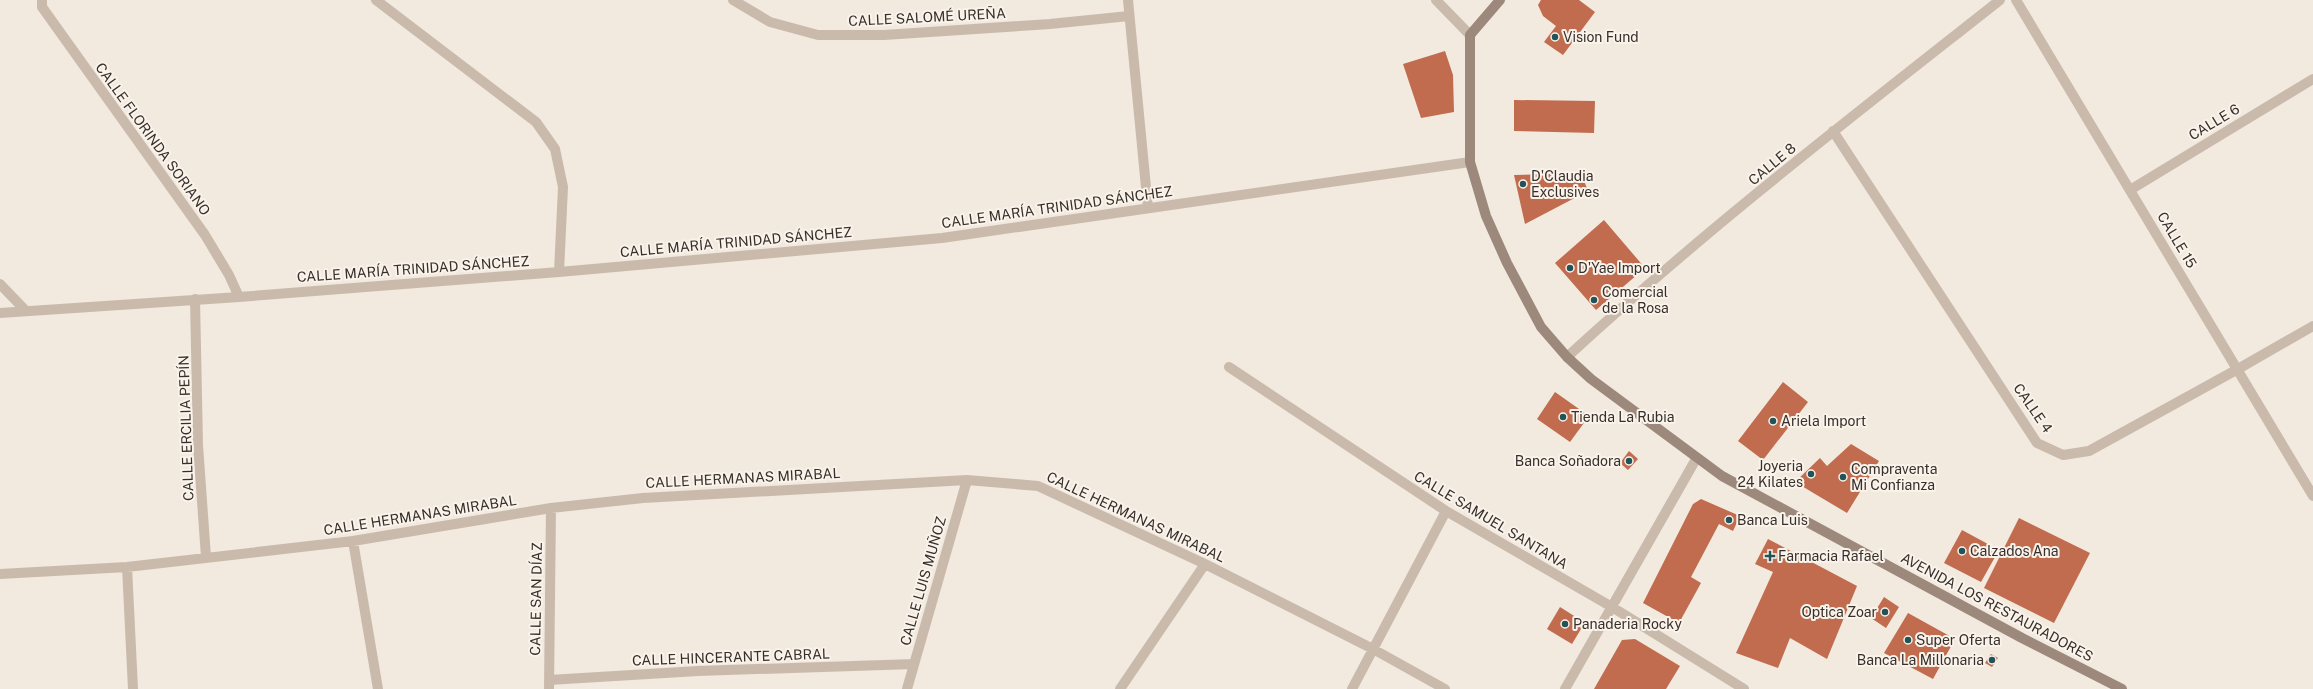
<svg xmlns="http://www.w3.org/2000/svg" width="2313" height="689" viewBox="0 0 2313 689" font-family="'Public Sans',sans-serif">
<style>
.building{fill:#c16c4e}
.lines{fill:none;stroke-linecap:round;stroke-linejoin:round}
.street{stroke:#cabaab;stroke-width:10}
.secondary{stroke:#9d897c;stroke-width:10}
.poi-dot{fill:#215358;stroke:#f9f3eb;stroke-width:1.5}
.labels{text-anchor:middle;stroke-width:4;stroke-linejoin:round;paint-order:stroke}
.street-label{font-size:14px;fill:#382f2a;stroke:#f9f3eb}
.poi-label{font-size:14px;fill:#382f2a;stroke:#f9f3eb;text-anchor:start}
</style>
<rect width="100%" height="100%" fill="#f2e9df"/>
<path class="building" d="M1541 0H1579L1595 12 1563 55 1544 42 1556 26 1543 16 1538 5Z
M1445 51 1453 75 1454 112 1421 118 1403 64Z
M1514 100 1595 101 1594 133 1514 131Z
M1581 173 1588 191 1525 224 1514 175Z
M1604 220 1645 268 1596 310 1555 263Z
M1783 382 1808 402 1763 460 1738 441Z
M1555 392 1589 416 1570 442 1537 419Z
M1851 444 1879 461 1847 513 1795 482 1820 458 1827 466Z
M1629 451 1638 459 1628 470 1620 463Z
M1701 499 1740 516 1733 531 1719 524 1691 577 1701 583 1679 623 1643 603 1693 504Z
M2019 518 2090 553 2054 623 1984 588Z
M1962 530 1999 550 1981 582 1944 563Z
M1768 539 1857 586 1827 659 1790 638 1778 668 1736 653 1773 572 1755 564Z
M1884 597 1899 607 1886 628 1871 618Z
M1560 607 1579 619 1581 629 1572 644 1547 629Z
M1908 613 1955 639 1933 679 1884 653Z
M1635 639 1680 666 1666 689H1594L1622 640Z
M1991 654 1998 658 1992 667 1985 663Z"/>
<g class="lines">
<path class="street" d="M42 0V7L205 235 229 275 239 297
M376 0 536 122 555 149 563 187 559 272
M733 0 770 22 818 35H884L1050 24 1129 16
M1128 0 1148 208
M1436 0 1470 35
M2016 0 2313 496
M1833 131 2037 443 2063 455 2089 451 2238 369 2313 326
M2130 190 2313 79
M0 284 25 310
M195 299 198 445 206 557
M0 313 239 297 559 272 942 238 1470 162
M1567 357C1705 230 1853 116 2000 0
M1229 367 1446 511 1612 607 1744 689
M353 541 378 689
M127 567 133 689
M0 574 127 567 353 541 551 508 643 498 967 480 1038 486 1205 564 1373 649 1445 689
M549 680 698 671 914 664
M549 689 551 508
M907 689 967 480
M1120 689 1205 564
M1352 689 1446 511
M1565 689 1696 459"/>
<path class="secondary" d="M1500 0 1470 35V162L1486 216 1507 263 1541 327 1567 357 1591 379 1722 476 2022 638 2122 689"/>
</g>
<g class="poi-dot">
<circle cx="1555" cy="37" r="4"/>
<circle cx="1523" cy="184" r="4"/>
<circle cx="1570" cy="268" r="4"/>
<circle cx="1594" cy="300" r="4"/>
<circle cx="1563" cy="417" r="4"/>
<circle cx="1773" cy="421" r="4"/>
<circle cx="1629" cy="461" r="4"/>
<circle cx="1811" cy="474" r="4"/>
<circle cx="1843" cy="477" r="4"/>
<circle cx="1729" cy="520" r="4"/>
<circle cx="1962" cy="551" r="4"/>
<path d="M1768 550h4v4h4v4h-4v4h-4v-4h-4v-4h4z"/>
<circle cx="1885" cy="612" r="4"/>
<circle cx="1565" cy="624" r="4"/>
<circle cx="1908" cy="640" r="4"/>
<circle cx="1992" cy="660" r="4"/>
</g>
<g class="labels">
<g class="street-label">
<text transform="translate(927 17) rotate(-3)" y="5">CALLE SALOMÉ UREÑA</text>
<text transform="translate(2214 122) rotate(-31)" y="5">CALLE 6</text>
<text transform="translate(153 139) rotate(54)" y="5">CALLE FLORINDA SORIANO</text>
<text transform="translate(1772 164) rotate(-40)" y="5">CALLE 8</text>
<text transform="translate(1057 207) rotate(-8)" y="5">CALLE MARÍA TRINIDAD SÁNCHEZ</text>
<text transform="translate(2177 240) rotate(59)" y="5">CALLE 15</text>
<text transform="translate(736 242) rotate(-5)" y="5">CALLE MARÍA TRINIDAD SÁNCHEZ</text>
<text transform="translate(413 269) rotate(-4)" y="5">CALLE MARÍA TRINIDAD SÁNCHEZ</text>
<text transform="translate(2033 408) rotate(55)" y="5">CALLE 4</text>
<text transform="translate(186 428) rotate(-92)" y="5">CALLE ERCILIA PEPÍN</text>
<text transform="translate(743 478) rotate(-3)" y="5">CALLE HERMANAS MIRABAL</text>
<text transform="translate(420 515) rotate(-9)" y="5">CALLE HERMANAS MIRABAL</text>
<text transform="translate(1136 517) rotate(25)" y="5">CALLE HERMANAS MIRABAL</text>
<text transform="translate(1491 520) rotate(31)" y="5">CALLE SAMUEL SANTANA</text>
<text transform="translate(923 581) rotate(-74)" y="5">CALLE LUIS MUÑOZ</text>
<text transform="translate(536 599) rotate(-89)" y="5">CALLE SAN DÍAZ</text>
<text transform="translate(1997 607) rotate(28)" y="5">AVENIDA LOS RESTAURADORES</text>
<text transform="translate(731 657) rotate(-2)" y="5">CALLE HINCERANTE CABRAL</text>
</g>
<g class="poi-label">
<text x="1563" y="42">Vision Fund</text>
<text x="1531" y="181">D'Claudia<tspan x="1531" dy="16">Exclusives</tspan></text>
<text x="1578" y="273">D'Yae Import</text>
<text x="1602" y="297">Comercial<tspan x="1602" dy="16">de la Rosa</tspan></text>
<text x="1571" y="422">Tienda La Rubia</text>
<text x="1781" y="426">Ariela Import</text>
<text x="1621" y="466" text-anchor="end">Banca Soñadora</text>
<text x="1803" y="471" text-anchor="end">Joyeria<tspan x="1803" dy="16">24 Kilates</tspan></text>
<text x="1851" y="474">Compraventa<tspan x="1851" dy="16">Mi Confianza</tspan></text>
<text x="1737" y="525">Banca Luis</text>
<text x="1970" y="556">Calzados Ana</text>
<text x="1778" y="561">Farmacia Rafael</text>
<text x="1877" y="617" text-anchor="end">Optica Zoar</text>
<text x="1573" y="629">Panaderia Rocky</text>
<text x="1916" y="645">Super Oferta</text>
<text x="1984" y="665" text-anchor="end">Banca La Millonaria</text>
</g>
</g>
</svg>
